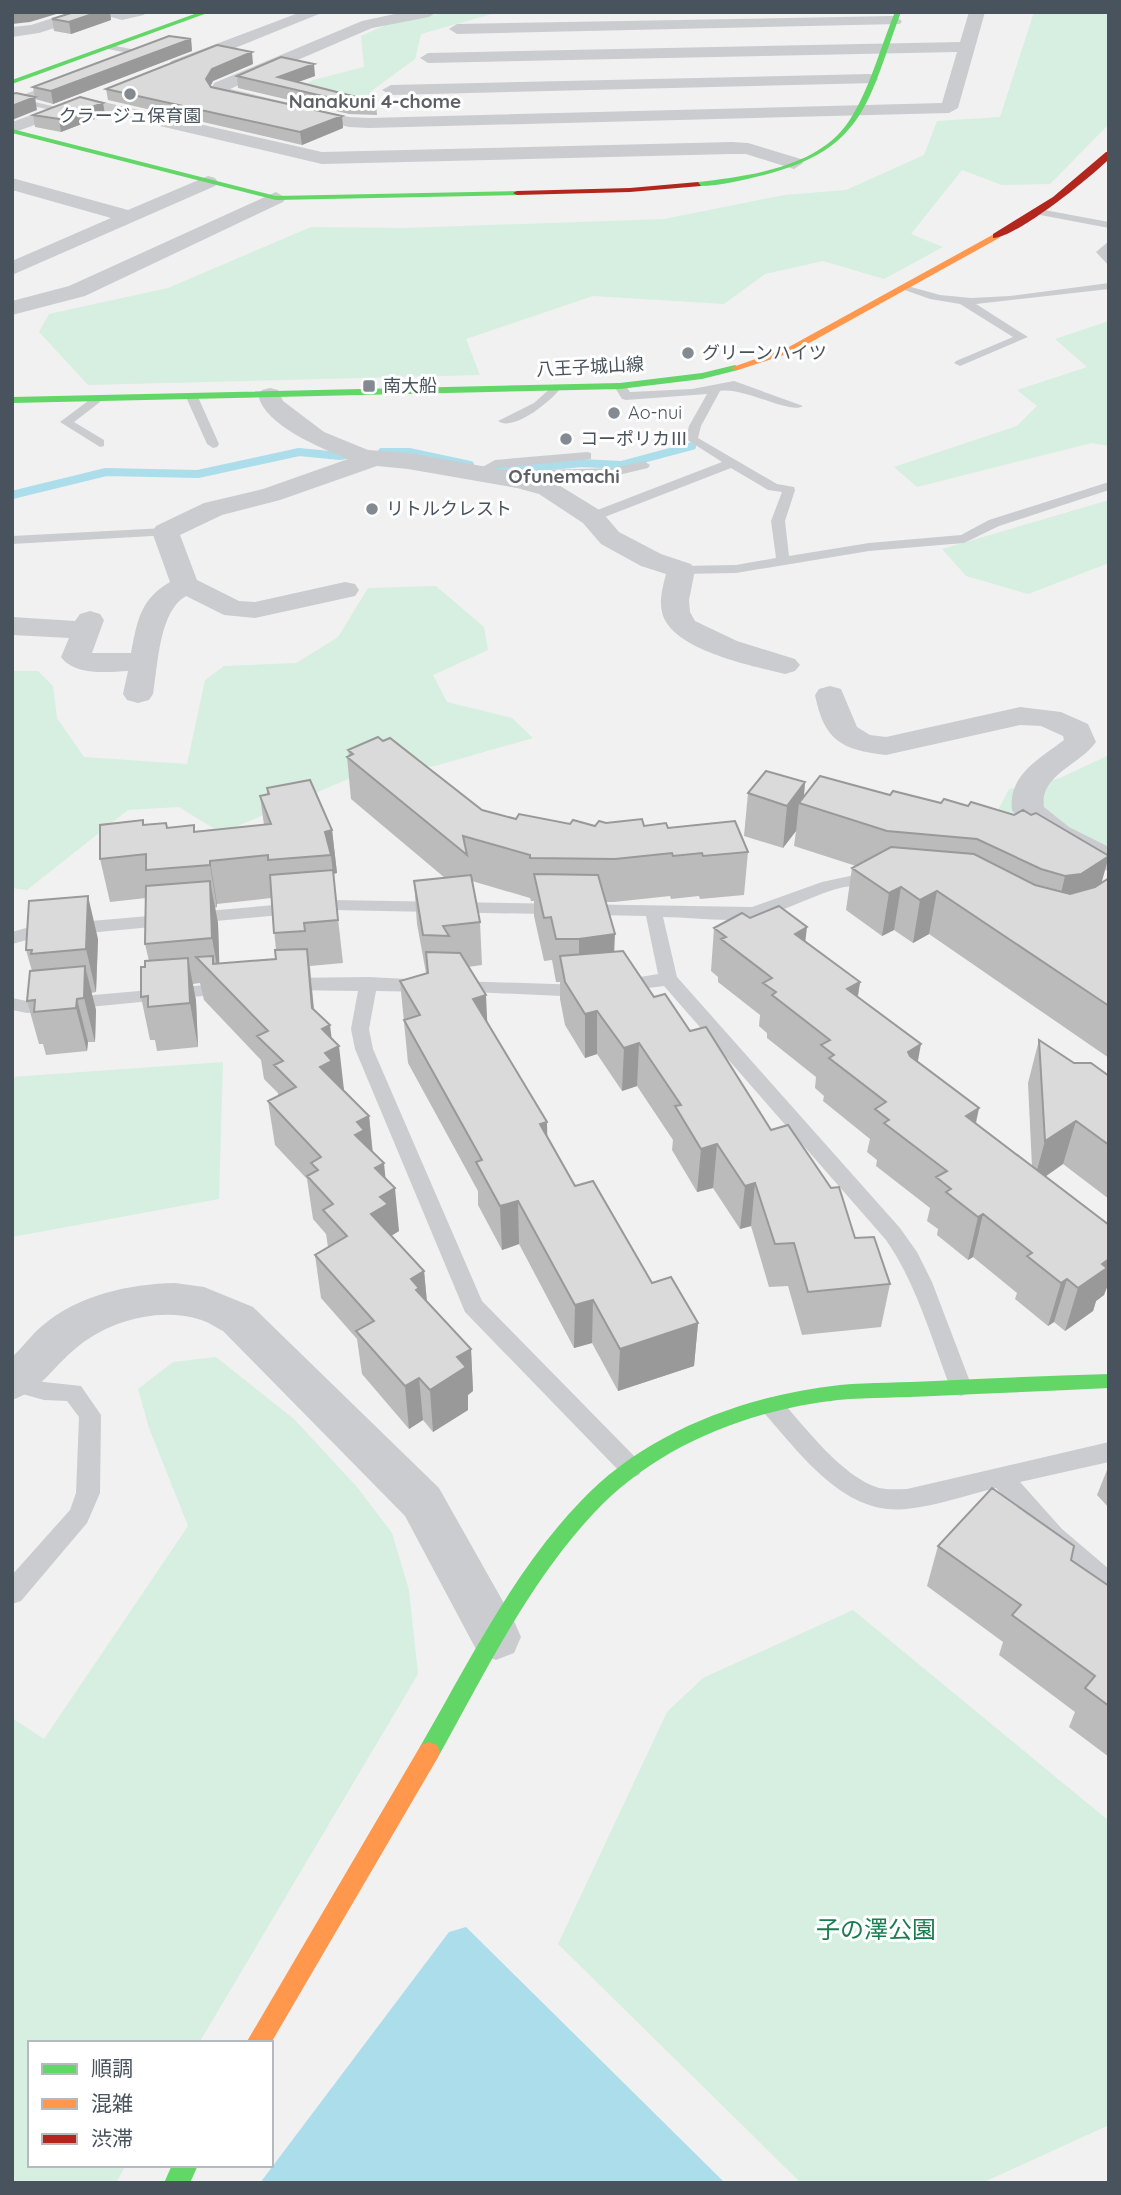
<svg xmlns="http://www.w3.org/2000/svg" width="1121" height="2195" viewBox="0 0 1121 2195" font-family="Quicksand,'Noto Sans JP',sans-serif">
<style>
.green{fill:#d6efe0}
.water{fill:#acddeb}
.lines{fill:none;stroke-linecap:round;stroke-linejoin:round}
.stream{stroke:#acddeb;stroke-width:8}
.lane{fill:#cacccf;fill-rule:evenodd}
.street{fill:#cacccf;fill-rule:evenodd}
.fast{fill:#63d668;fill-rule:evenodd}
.slow{fill:#ff974d;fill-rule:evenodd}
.jam{fill:#b3261e;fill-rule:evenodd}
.wall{fill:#bbbbbc;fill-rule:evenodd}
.shaded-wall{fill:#999}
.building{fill:#dadadb;stroke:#999;stroke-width:2}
.poi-dot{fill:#838a91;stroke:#fff;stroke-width:2.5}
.labels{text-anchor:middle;stroke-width:6;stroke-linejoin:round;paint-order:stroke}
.far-poi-label{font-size:18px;fill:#48535d;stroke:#fff;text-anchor:start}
.far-street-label{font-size:18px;fill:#48535d;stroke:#fff}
.far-neighbourhood-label{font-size:19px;font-weight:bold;fill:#5d6065;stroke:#fff}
.near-park-label{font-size:24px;fill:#1a7d4f;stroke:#fff}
</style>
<rect width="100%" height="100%" fill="#f1f1f1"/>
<path class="green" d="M448 12H499L421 34 415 59 370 92 376 108 287 96 313 80 364 67 361 36 388 24Z
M1034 12H1109V124L1050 184 1002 185 962 170 911 234 943 247 884 279 823 261 765 274 724 304 593 296 466 339 480 375 88 385 39 332 49 314 168 288 311 227 406 228 664 219 784 195 846 190 924 155 937 121 1000 117Z
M1109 321V446L1092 443 917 487 894 467 1017 426 1037 406 1017 390 1087 367 1055 339Z
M1109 500V563L1028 594 966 576 942 549Z
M436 586 484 627 488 650 433 675 447 702 512 718 533 738 435 766 372 769 221 833 179 807 128 810 27 890 12 888V671H38L53 686 57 718 84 757 187 764 205 680 224 666 296 663 338 637 368 588Z
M1109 755V851L994 818 1009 789 1060 778Z
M223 1062 219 1199 12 1237V1077Z
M216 1357 294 1419 357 1487 392 1533 409 1590 418 1674 199 2043H30V2165H126L116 2183H12V1718L44 1739 188 1526 149 1428 138 1389 173 1362Z
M853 1610 1109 1821V2125L982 2183H801L558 1944 667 1712 703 1678Z"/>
<path class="water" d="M466 1927 725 2183H260L449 1932Z"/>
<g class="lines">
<path class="stream" d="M382 452H409L470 465
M496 471 582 463 621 465 692 446
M12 495 106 472 198 474 299 452 340 456 352 454"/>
<path class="lane" d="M111 45 146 52 147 54 143 56 108 49Z
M57 82 60 87 26 100 61 108V112L18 103 12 105V99Z
M1039 209 1109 222V228L1035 214V210Z
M1109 241 1107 252 1109 266 1096 252Z
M1109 283V289L976 304 1028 337 960 366 954 363 956 361 1013 337 960 304 930 299 899 288 904 285 940 295 971 298 1010 296Z
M734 381 803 406C791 415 744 387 720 391L701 426 698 438 777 484 794 487 795 490 785 521 789 556 869 543 961 535 989 520 1109 482V490L999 526 964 543 869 551 736 573 681 574 674 570 681 566 736 565 776 558 771 521 782 492 768 490 731 468 597 520H587V514L722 462 686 439 689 426 707 394 626 400 622 399 614 386 616 383H624L630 392 692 389Z
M554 385 560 389C550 402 513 432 498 421L534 403Z
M188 394 198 397 219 444 217 447 213 448 207 444 186 397Z
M96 395 100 396V402L74 422 104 440V446L100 447 60 422Z
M587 452 591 453V459L498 468 476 478 470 474 495 460Z
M644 461 650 465 648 468 614 476H554L521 485 515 481 542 470 614 468Z
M165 528 172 532 170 535 12 544V536Z
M859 874 877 875 885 880C877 890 856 885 844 887 814 894 787 911 756 918 729 923 691 917 663 917L677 977 900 1228 917 1252 932 1282 972 1387 969 1393 961 1396 953 1393 950 1387C931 1337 916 1283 886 1240L664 986 617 992 611 990 608 986 611 982 658 974 646 916 333 910 34 938 12 944V932L33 926 333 900 752 907 822 882Z
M369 977 427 980 436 986 427 992 376 991 369 1029 373 1049 482 1301 639 1461 643 1468 639 1475 631 1478 623 1475 465 1312 355 1049 351 1029 358 991 286 990 277 984 286 978Z
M457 981 584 985 593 991 584 997 451 991 448 987 451 983Z
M228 983 237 989 234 993 27 1013 12 1010V998L27 1001Z
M12 1375 44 1382 81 1386 101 1415 100 1493 87 1523 21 1601 12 1604V1575L70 1510 76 1493 79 1417 67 1401 44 1400 12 1391Z
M772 1397 780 1399C805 1427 842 1477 879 1488 888 1490 898 1489 907 1489L1109 1442V1462L1020 1482 1062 1529 1109 1569V1595L1100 1592 1046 1543 996 1488C967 1495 936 1506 906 1509 844 1516 800 1453 764 1413L761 1406 764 1399Z"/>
<path class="street" d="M72 12H97L95 15 39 33 12 37V27L31 25Z
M102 12H146L144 15 122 20 104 15Z
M301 12H324L183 69 177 70 169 65 171 61Z
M404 12H437L429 17 372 28 230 89 349 117 369 118 942 103 957 52 428 63 420 58 428 53 960 42 969 12H985L958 108 949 113 369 128 349 127 213 96 210 92 214 83 362 21Z
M894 16 902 21 900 24 457 34 449 29 457 24Z
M869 74 875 75 878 79 875 83 391 95 382 90 391 85Z
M82 97 322 152 732 142 748 143 801 159 803 163 794 169 746 154H732L322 164 83 108 12 133V122Z
M208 176 215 178 218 182 215 186 12 275V261L111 218 12 190V178L128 210Z
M276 192 286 198 283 202 85 296 12 315V301L69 286Z
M270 388 278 390 283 401 324 432 368 450 408 453 521 473 557 484 601 511 619 532 661 554 691 564 695 570 689 600 690 612 695 621 737 641 795 659 800 665 795 671 785 674C753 666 670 650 662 612 659 600 663 586 666 574L641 566 601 544 583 523 539 494 517 488 408 469 377 466 280 500 222 515 180 535 197 580 239 601 255 602 345 582 355 584 359 590 355 596 255 618 224 615 186 596C159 611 158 665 153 694L149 700 138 703 127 700 123 694 128 671C107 672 75 676 61 657L69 638 12 635V617L75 621 80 614 90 611 100 614 104 620 92 653H131C137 622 140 599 170 582L152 532 156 526 204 503 263 489 348 459C321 448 265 426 258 395L262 390Z
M830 686 841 689 857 727 870 735 886 737 1020 707 1061 712 1088 724 1096 742C1080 765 1039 775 1044 807L1069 827 1109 847V871C1078 863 1030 836 1012 810 1008 775 1039 759 1064 740L1063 736 1041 726 1020 725 886 755C841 750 824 740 815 695L819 689Z
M175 1283 204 1287 253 1307 439 1488 514 1621 521 1637 514 1653 496 1660 478 1653 405 1516 223 1331C215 1327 207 1321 198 1319 157 1307 106 1322 75 1349 52 1368 41 1390 12 1400V1357C23 1347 31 1335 42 1326 78 1295 129 1284 175 1283Z"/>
<path class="fast" d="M200 12H210L12 84V80Z
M895 12H901C868 100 866 149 764 175 743 180 717 187 695 186L698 182C748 176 818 168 849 121 870 89 880 48 895 12Z
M12 129 276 196 517 191 521 193 517 195 276 200 12 133Z
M735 365 740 368 738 370 702 379 620 389 12 403V397L620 383 702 373Z
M1109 1374V1388C1050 1391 992 1393 934 1396 902 1398 870 1397 838 1400 748 1410 656 1446 593 1514 527 1585 484 1675 437 1759L429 1762 421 1759 418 1752 421 1745C469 1662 513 1572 580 1502 645 1432 746 1395 840 1385 871 1382 903 1383 935 1381 993 1378 1051 1376 1109 1374Z
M172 2165H198L190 2183H164Z"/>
<path class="slow" d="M996 233 1000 236 999 238 793 352 738 370 730 368 787 348Z
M429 1742 437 1745 440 1752 437 1759 271 2043H246L421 1745Z"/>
<path class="jam" d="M1106 152H1109V159C1091 177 1016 238 993 238V234L1053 197Z
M698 182 701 186 630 192 517 195 513 193 517 191 630 188Z"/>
</g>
<path class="wall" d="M74 12H110L111 20 71 34 54 31 52 19Z
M191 39 192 51 53 104 35 99 37 110 33 87Z
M253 64 213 81 210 86 342 116 343 128 302 145 108 100 106 89Z
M237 76H315L298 82 376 102 377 115 349 114 238 88Z
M103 103 105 115 61 132 35 127 33 115Z
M348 750 482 810 516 819 595 826 606 823 668 828 748 852 744 895 700 899 699 896 671 899 670 896 614 902H606L614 952 654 997 690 1031 771 1130 890 1284 881 1327 802 1335 788 1286 769 1287 751 1226 740 1229 713 1188 697 1192 672 1150 673 1140 637 1086 622 1091 597 1054 585 1058 565 1025 560 999V982H556L552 960 544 961 534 916V901H531L530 898 472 881 480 922 482 965 468 967 487 1022 547 1136 575 1186 652 1283 698 1323 694 1366 618 1391 592 1343 574 1348 519 1244 502 1250 478 1205V1191L408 1063 400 981 426 973 417 924 414 881 445 878 351 799 347 757 349 756Z
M820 776 1102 883 1109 878V1058L929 934 913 943 894 930 882 936 846 910 852 868 856 866 794 846 796 831 783 848 744 836 748 793 805 782 804 797Z
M267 788 332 830 337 873 333 874 343 963 310 966 314 1009 332 1039 344 1090 369 1116 373 1152 385 1179 399 1231 391 1236 424 1271 427 1301 471 1349 473 1391 468 1395V1410L433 1432 423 1420 409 1429 362 1374 357 1339 321 1298 315 1255 328 1247 326 1234 313 1219 307 1179 275 1145 268 1101 278 1096V1093L264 1079 261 1060 204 1000 200 983 193 984 196 1001 198 1047 157 1051 155 1040H150L141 997 145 967 149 961 145 944 146 898 110 902 100 859 144 825 195 831 264 825 260 796 267 794ZM271 898 276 950V959L219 964 218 923 215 908 217 907V904Z
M750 918 806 942 860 982 858 997 918 1062 979 1108 976 1124 1032 1167 1028 1083 1039 1040 1074 1063 1109 1076V1199L1063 1164 1045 1177 1109 1225V1285L1107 1287 1104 1295 1096 1301 1093 1311 1065 1331 1054 1322 1048 1326 1015 1299 1017 1293 973 1257 968 1260 937 1235 938 1229 927 1221 930 1208 876 1166 877 1160 867 1152 870 1139 823 1101 824 1096 815 1088 816 1077 767 1038V1033L759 1026 760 1015 718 982V977L711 971 714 928Z
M98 939 96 992 91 993 96 1010 95 1042H88L87 1051 46 1055 43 1044H39L27 1001 32 971 26 950Z
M1109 1465V1508L1097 1495Z
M938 1546 1071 1560 1109 1586V1757L1069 1727 1075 1712 999 1655 1003 1642 927 1586Z"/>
<path class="shaded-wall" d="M12 12H63L30 22 12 24Z
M98 12H110L111 20 71 34 69 22Z
M191 39 192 51 53 104 51 91Z
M252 52 253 64 213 81 208 91 206 79 212 69Z
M314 64 315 76 284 87 278 77Z
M35 97 37 110 12 120V106Z
M103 103 105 115 61 132 59 119Z
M342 116 343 128 302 145 300 132Z
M805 782 803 805 799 803 796 831 783 848 787 806Z
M332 830 337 873 333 874 331 855 325 832Z
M1109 856 1097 899 1055 919 1065 876Z
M210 861 217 904V907L210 865Z
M210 881 218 923 220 982 212 938Z
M901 887 894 930 882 936 889 893Z
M937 891 929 934 913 943 920 900Z
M88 896 98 939 96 992 86 949Z
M807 927 802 970 795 934Z
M615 934 613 978 579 982V939Z
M307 949 312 992 318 1051 312 1008Z
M188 958 196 1001 198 1047 190 1003Z
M85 966 96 1010 95 1042 84 998Z
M860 982 853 1025 847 989Z
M486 995 488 1038 473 999Z
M77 999 88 1042 87 1051 76 1008Z
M597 1011V1054L585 1058V1014Z
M330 1025 333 1049 339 1046 344 1090 336 1094 320 1067 322 1029Z
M639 1043 637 1086 622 1091 624 1048Z
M921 1044 913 1088 908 1052Z
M979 1108 969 1151 966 1116Z
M369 1116 373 1159 355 1135 357 1122Z
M1076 1121 1063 1164 1033 1185 1045 1141Z
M547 1122 548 1165 540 1124Z
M717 1144 713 1188 697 1192 701 1149Z
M384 1163 387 1193 395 1188 399 1231 391 1236 371 1214 375 1168Z
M755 1183 751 1226 740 1229 745 1186Z
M518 1201 519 1244 502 1250 500 1206Z
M983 1214 973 1257 968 1260 978 1217Z
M1109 1259V1285L1107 1287 1104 1295 1096 1301 1093 1311 1065 1331 1078 1288 1102 1264Z
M424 1271 428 1314 411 1279Z
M1067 1279 1054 1322 1048 1326 1061 1283Z
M593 1300 592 1343 574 1348 575 1305Z
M698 1323 694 1366 618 1391 620 1349Z
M471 1349 473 1391 468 1395V1410L433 1432 430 1390 457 1357Z
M419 1378 423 1420 409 1429 405 1386Z"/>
<path class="building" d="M74 12H98L69 22 52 19Z
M169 36 191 39 51 91 33 87Z
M217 45 252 52 212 69 206 79 211 87 342 116 300 132 106 89Z
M281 57 314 64 278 77 376 102H348L237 76Z
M16 93 35 97 12 106V94Z
M80 97 103 103 59 119 33 115Z
M378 737 383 741 390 738 482 810 516 819 519 814 570 824 573 820 595 826 599 821 606 823 642 819 644 826 666 823 668 828 735 821 748 852 703 856 702 853 673 856 672 853 615 859 530 858V855L463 836 467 855 347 757 353 754 348 750Z
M766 771 805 782 787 806 748 793Z
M820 776 890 795 893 791 941 803 944 799 968 806 971 802 1014 815 1023 810 1031 815 1036 813 1109 856 1081 874 1065 876 1041 869 977 839 887 831 799 803Z
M310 780 332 830 325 832 331 855 268 860V855L210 861V865L146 870V854L100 859V825L143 820V825L166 823 167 828 194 825V832L271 824 260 796 269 794 267 788Z
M891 847 974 854 1035 885 1070 894 1095 887 1109 878V1006L937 891 920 900 901 887 889 893 852 868Z
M333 870 338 920 304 923 305 931 274 933 270 875Z
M534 874 598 875 615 934 579 939H556L551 917 544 918Z
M471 875 480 922 443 926 449 936 423 935 414 881Z
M210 881 212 938 145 944 146 886Z
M88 896 86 949 31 954 32 950H26L29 901Z
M779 906 807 927 795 934 860 982 847 989 921 1044 908 1052 910 1056 979 1108 966 1116 1109 1225V1259L1102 1264 1107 1268 1078 1288 1067 1279 1061 1283 1027 1256 1032 1253 983 1214 978 1217 946 1192 951 1189 936 1177 947 1171 884 1123 889 1120 875 1109 886 1102 829 1058 834 1055 821 1045 830 1040 772 995 776 992 763 983 772 978 721 939 726 937 714 928 742 913 750 918Z
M307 949 312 1008 330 1025 322 1029 339 1046 325 1053 332 1061 320 1067 369 1116 357 1122 364 1130 355 1135 384 1163 375 1168 395 1188 380 1197 388 1204 371 1214 424 1271 411 1279 419 1288 416 1290 471 1349 457 1357 466 1367 430 1390 419 1378 405 1386 356 1331 374 1321 315 1255 347 1236 323 1210 333 1204 307 1176 318 1170 311 1163 321 1157 268 1101 296 1087 274 1065 283 1061 257 1036 268 1031 196 957 213 956V964L276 959 275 950Z
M623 951 654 997 665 994 690 1031 706 1027 771 1130 788 1125 831 1188 839 1187 855 1238 874 1237 890 1284 808 1292 794 1243 775 1244 755 1183 745 1186 717 1144 701 1149 675 1106 681 1105 639 1043 624 1048 597 1011 585 1014 565 982 560 956Z
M426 952 460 953 486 995 473 999 547 1122 540 1124 575 1186 593 1181 652 1283 671 1277 698 1323 620 1349 593 1300 575 1305 518 1201 500 1206 476 1162 482 1160 404 1020 420 1015 400 981 428 973Z
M188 958 190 1003 148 1007V996L141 997V967H145V961Z
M85 966 84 998 77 999 76 1008 34 1012 35 1000 27 1001 30 971Z
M1039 1040 1074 1063H1091L1109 1076V1145L1076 1121 1045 1141Z
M992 1488 1074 1546 1071 1560 1109 1586V1706L1085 1688 1095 1676 1012 1615 1021 1605 938 1546Z"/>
<g class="poi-dot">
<circle cx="130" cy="94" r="7"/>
<circle cx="688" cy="353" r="7"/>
<rect x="362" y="379" width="14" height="14" rx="3.5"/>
<circle cx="614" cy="413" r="7"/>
<circle cx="566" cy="439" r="7"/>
<circle cx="372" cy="509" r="7"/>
</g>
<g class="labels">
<g class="far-poi-label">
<text x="130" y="122" text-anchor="middle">クラージュ保育園</text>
<text x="702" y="359">グリーンハイツ</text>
<text x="383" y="392">南大船</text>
<text x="628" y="419">Ao-nui</text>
<text x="580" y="445">コーポリカⅢ</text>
<text x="386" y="515">リトルクレスト</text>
</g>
<g class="far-street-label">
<text transform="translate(590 367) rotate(-3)" y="6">八王子城山線</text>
</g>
<g class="far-neighbourhood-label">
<text x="375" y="108">Nanakuni 4-chome</text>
<text x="564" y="483">Ofunemachi</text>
</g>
<g class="near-park-label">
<text x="876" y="1938">子の澤公園</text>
</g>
</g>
<rect width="1121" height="2195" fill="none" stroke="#48535d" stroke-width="28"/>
<rect x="28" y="2041" width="245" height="126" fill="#ffffff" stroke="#b6babe" stroke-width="2"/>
<rect x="42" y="2064" width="35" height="10" fill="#63d668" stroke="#b6babe" stroke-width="2"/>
<text x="91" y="2076" font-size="21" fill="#48535d">順調</text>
<rect x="42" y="2099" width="35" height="10" fill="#ff974d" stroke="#b6babe" stroke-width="2"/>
<text x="91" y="2111" font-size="21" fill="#48535d">混雑</text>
<rect x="42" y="2134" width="35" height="10" fill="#b3261e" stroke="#b6babe" stroke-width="2"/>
<text x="91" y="2146" font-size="21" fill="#48535d">渋滞</text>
</svg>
